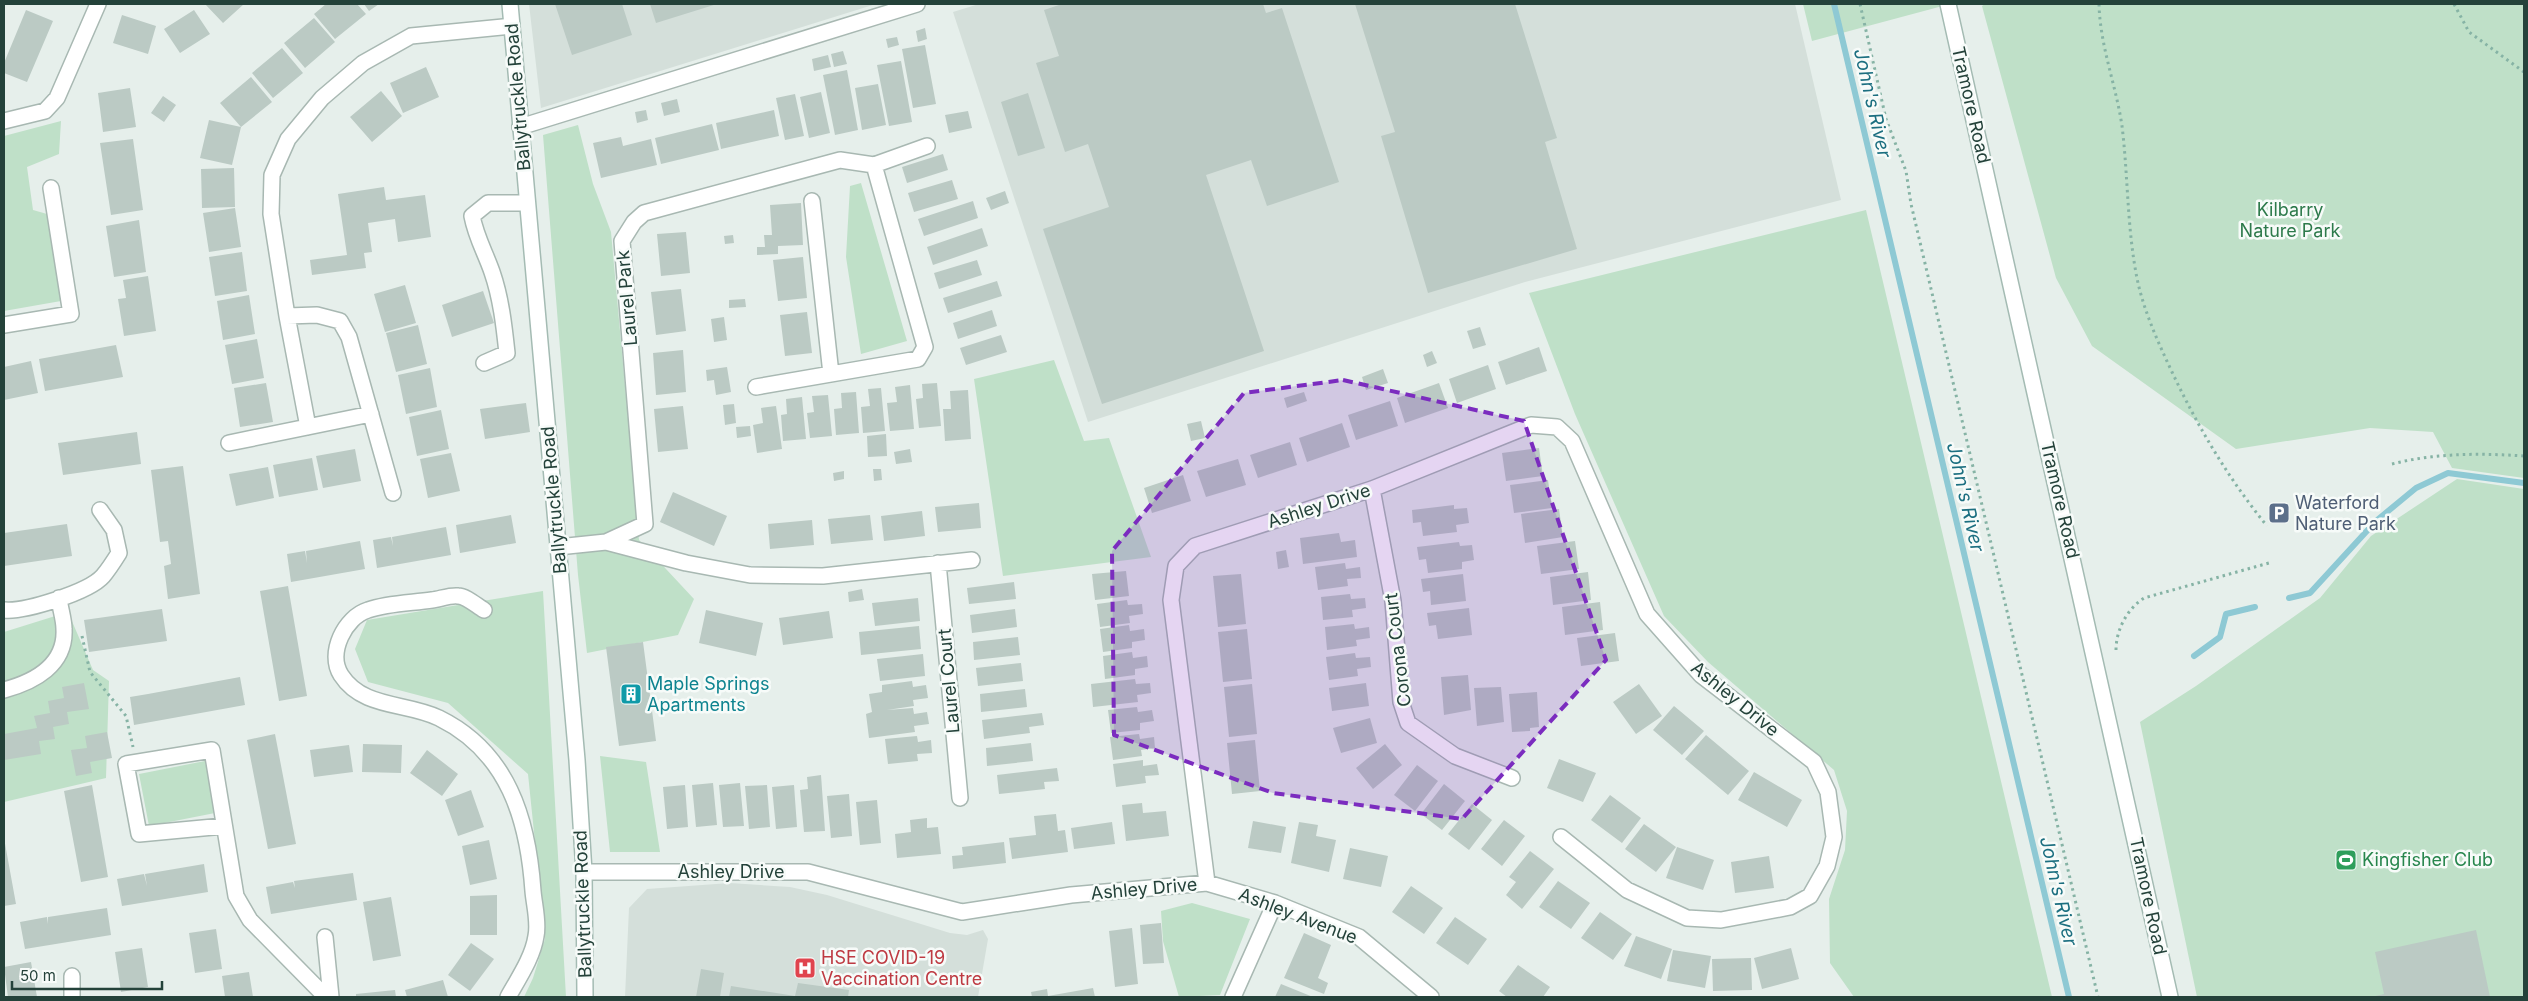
<svg xmlns="http://www.w3.org/2000/svg" width="2528" height="1001" viewBox="0 0 2528 1001" font-family="Inter,sans-serif">
<style>
.built{fill:#d4dfda}
.green{fill:#bfe0c8}
.lines{fill:none;stroke-linecap:round;stroke-linejoin:round}
.stream{stroke:#8ec9d4;stroke-width:6}
.building{fill:#bbcac4}
.street-casing{stroke:#a8b8b2;stroke-width:18}
.secondary-casing{stroke:#a4bbb3;stroke-width:18}
.path{stroke:#86b3a5;stroke-width:3;stroke-dasharray:2.5 4;stroke-linecap:butt}
.street{stroke:#fff;stroke-width:15}
.secondary{stroke:#fff;stroke-width:15}
.marked{fill:#7b2cbf;fill-opacity:0.2;stroke:#7b2cbf;stroke-width:4;stroke-dasharray:10 6;stroke-linejoin:round}
.labels{text-anchor:middle;stroke-width:5;stroke-linejoin:round;paint-order:stroke}
.street-label{font-size:18px;fill:#24423a;stroke:#f7fbf9}
.park-label{font-size:18px;fill:#2d7a4b;stroke:#f7fbf9}
.service-label{font-size:18px;fill:#4e5e75;stroke:#f7fbf9;text-anchor:start}
.culture-label{font-size:18px;fill:#0d838f;stroke:#f7fbf9;text-anchor:start}
.leisure-label{font-size:18px;fill:#27864d;stroke:#f7fbf9;text-anchor:start}
.health-label{font-size:18px;fill:#be3a42;stroke:#f7fbf9;text-anchor:start}
.water-label{font-size:19px;font-style:italic;fill:#1c6f80;stroke:#f7fbf9}
</style>
<rect width="100%" height="100%" fill="#e6efeb"/>
<path class="built" d="M529 4H876L541 108Z
M979 4H1795L1841 200 1525 282 1088 422 953 12Z
M730 883 790 887 827 895 950 933 967 935 983 930 988 939 978 997H625L629 908 647 889Z"/>
<path class="green" d="M1803 4H1950L1812 41Z
M1985 4H2524V478L2452 468 2433 432 2370 428 2236 449 2092 346 2056 278 1982 6Z
M61 121 59 154 27 167 33 210 47 214 61 301 4 311V136Z
M578 125 593 184 611 232 639 540 694 599 678 635 587 653 578 575 543 135Z
M861 183 907 341 861 354 846 257 850 186Z
M1866 210 2052 997H1854L1830 963 1829 899 1845 850 1847 811 1834 770 1708 662 1664 616 1575 414 1529 293Z
M1054 360 1084 441 1109 438 1151 557 1003 576 974 379Z
M2457 479 2524 489V997H2197L2140 722 2196 686 2320 598 2371 536Z
M543 591 566 997H524L533 978 545 939 528 774 448 703 368 682 355 649 367 620Z
M68 612 93 670 109 681 106 778 4 802V632Z
M600 756 646 762 660 852H610Z
M205 761 215 813 149 826 139 774Z
M1192 903 1250 919 1220 995 1179 997 1163 941 1161 911Z"/>
<g class="lines">
<path class="stream" d="M1834 4 2069 997
M2289 598 2310 593 2376 521 2416 488 2448 473 2524 483
M2194 656 2220 637 2226 614 2255 607"/>
</g>
<path class="building" d="M205 4H244L223 23Z
M326 4H357L366 14 335 39 314 14Z
M364 4H379L369 11Z
M555 4H622L632 35 572 55Z
M650 4H717L656 23Z
M1062 4H1263L1266 13 1282 8 1339 182 1267 206 1251 160 1206 175 1264 351 1102 404 1043 229 1109 207 1088 144 1065 152 1036 63 1059 56 1044 10Z
M1355 4H1515L1557 138 1545 142 1577 249 1428 293 1381 136 1395 132Z
M26 10 53 21 27 82 4 73V63Z
M194 10 210 34 180 53 164 29Z
M122 15 156 26 148 54 113 43Z
M314 18 335 42 305 68 284 43Z
M925 28 927 39 918 42 916 31Z
M897 37 899 45 888 48 886 39Z
M925 45 936 104 913 108 902 49Z
M282 48 303 73 273 98 252 73Z
M843 51 847 64 834 67 831 54Z
M828 55 831 67 814 71 812 59Z
M901 61 912 122 889 126 877 65Z
M426 67 439 97 403 113 390 83Z
M847 70 858 130 835 135 823 75Z
M251 77 272 102 241 127 220 103Z
M878 84 886 125 862 130 855 88Z
M130 88 136 127 103 132 98 93Z
M381 91 402 116 372 142 350 117Z
M821 92 830 133 809 138 800 97Z
M1028 93 1045 148 1018 156 1001 102Z
M795 94 804 136 785 140 776 98Z
M163 96 176 105 164 122 151 113Z
M677 99 680 112 664 116 661 103Z
M646 110 648 120 637 123 635 112Z
M774 110 779 136 721 149 716 123Z
M968 111 972 128 949 133 945 115Z
M209 120 241 127 232 165 200 158Z
M712 124 719 150 661 164 655 138Z
M621 137 623 146 651 139 657 165 601 178 593 143Z
M133 139 143 210 111 215 100 143Z
M943 154 948 170 907 183 902 167Z
M234 168 235 207 202 208 201 169Z
M952 180 958 199 914 212 908 193Z
M384 187 386 200 425 195 431 237 398 242 395 219 368 223 372 252 364 253 366 268 312 275 310 260 347 255 338 194Z
M1005 191 1009 203 991 210 986 198Z
M973 201 978 218 924 236 918 219Z
M801 203 803 245 778 246V254L757 255V247H765L764 235H772L770 205Z
M235 208 241 247 209 252 203 213Z
M139 220 146 272 114 277 106 226Z
M982 228 988 246 933 265 927 247Z
M686 232 690 273 661 276 657 234Z
M733 235 734 243 725 244 724 236Z
M242 252 247 291 215 296 209 257Z
M803 257 807 298 778 301 773 260Z
M977 260 982 275 939 289 934 273Z
M148 276 156 331 124 336 118 299 126 298 123 280Z
M997 281 1002 296 948 313 943 298Z
M405 285 416 323 385 332 374 294Z
M681 289 686 331 656 335 651 292Z
M483 291 494 323 452 337 442 305Z
M249 295 255 334 223 340 217 301Z
M745 299 746 307 729 308V300Z
M992 310 997 326 958 339 953 323Z
M807 312 812 353 785 356 780 315Z
M724 317 727 340 714 342 711 319Z
M418 325 427 364 396 372 386 333Z
M1480 327 1486 345 1473 349 1467 331Z
M1001 335 1007 352 966 365 960 348Z
M257 339 264 378 232 384 225 345Z
M116 345 123 377 45 391 39 359Z
M1539 347 1547 371 1506 385 1498 362Z
M683 350 686 392 656 395 653 353Z
M1432 351 1437 363 1427 367 1423 355Z
M31 361 38 393 4 400V367Z
M1488 365 1496 389 1457 403 1449 379Z
M727 367 731 392 716 395 714 380 707 381 706 370Z
M430 368 437 407 406 414 398 375Z
M1383 369 1388 383 1366 390 1362 377Z
M266 383 273 422 240 427 234 388Z
M937 383 941 426 919 428 916 399 923 398 922 384Z
M1439 383 1448 408 1405 423 1397 398Z
M910 385 914 429 890 431 887 403 897 402 895 387Z
M881 388 885 431 863 433 861 407 870 406 868 389Z
M968 390 971 439 945 441 943 409H951L950 391Z
M856 392 859 433 836 435 834 409 842 408 841 393Z
M1304 392 1307 401 1287 408 1284 398Z
M828 395 832 436 810 438 807 413 814 412 812 396Z
M802 397 806 439 783 441 781 415 787 414 786 399Z
M1390 401 1398 426 1356 440 1348 415Z
M526 403 530 432 485 439 480 409Z
M734 404 736 423 725 425 723 405Z
M683 406 688 449 658 452 654 409Z
M776 406 782 449 757 453 753 425 763 423 761 408Z
M441 410 449 449 417 456 409 417Z
M1201 421 1205 438 1191 441 1187 424Z
M1342 423 1350 447 1307 462 1299 438Z
M750 426 751 436 737 438 736 427Z
M137 432 141 464 63 475 58 443Z
M886 434 887 456 868 457 867 436Z
M1290 442 1297 465 1258 478 1250 455Z
M1539 448 1543 476 1506 481 1502 453Z
M355 449 361 481 323 488 316 456Z
M910 449 912 462 896 464 894 452Z
M451 453 460 491 428 498 420 459Z
M312 458 318 490 279 497 273 465Z
M1238 459 1246 485 1206 497 1197 471Z
M183 466 200 594 168 599 164 566 171 564 168 541 160 542 151 470Z
M268 467 274 498 236 506 229 474Z
M873 469H881L882 480 874 481Z
M844 471V479L834 481 833 473Z
M1183 475 1191 501 1152 513 1144 488Z
M1548 480 1552 508 1514 513 1510 485Z
M673 492 727 516 714 546 660 522Z
M979 503 981 528 938 532 935 507Z
M1454 505V509L1467 508 1469 523 1456 525 1457 532 1423 536 1421 522 1413 523 1412 510Z
M1559 509 1563 537 1525 543 1521 514Z
M922 511 925 536 884 541 881 516Z
M511 515 516 543 460 553 456 525Z
M870 515 873 540 831 544 828 519Z
M812 520 814 545 770 549 768 524Z
M67 524 72 556 4 566V533Z
M446 527 451 555 377 568 373 540 391 537 393 546 392 537Z
M1339 533 1341 542 1355 540 1357 557 1303 564 1300 538Z
M360 541 365 569 291 582 287 554 305 551 307 563 306 551Z
M1575 541 1579 569 1541 574 1537 546Z
M1459 542 1460 546 1472 545 1474 560 1462 562V569L1428 573 1426 559 1419 560 1417 547Z
M1286 550 1289 567 1278 569 1276 552Z
M1345 563 1346 569 1360 567 1361 578 1347 579 1348 586 1318 590 1315 567Z
M1126 571 1129 596 1095 600 1092 574Z
M1588 572 1591 600 1553 605 1550 577Z
M1241 574 1246 624 1218 627 1213 576Z
M1463 574 1466 601 1431 605 1430 591 1423 592 1421 579Z
M1014 582 1016 599 969 604 967 588Z
M288 586 307 696 279 701 260 591Z
M862 589 864 600 849 602 848 592Z
M1350 594 1351 599 1365 598 1366 608 1352 610 1353 617 1323 620 1321 597Z
M918 598 920 621 875 626 872 603Z
M1127 600 1128 605 1142 604 1143 614 1129 616 1130 623 1100 627 1097 604Z
M1600 602 1603 630 1565 635 1562 607Z
M1469 608 1472 635 1438 639 1436 625 1429 626 1427 613Z
M162 609 167 641 89 652 84 620Z
M1015 609 1017 627 972 633 970 615Z
M706 610 763 623 756 656 699 643Z
M829 611 833 638 783 645 779 618Z
M1354 624 1355 629 1369 627 1370 638 1356 640 1357 646 1327 650 1325 627Z
M1129 625 1130 631 1144 629 1145 640 1132 642V648L1103 652 1100 629Z
M919 626 921 649 861 655 859 632Z
M1247 629 1252 679 1223 682 1218 632Z
M1615 633 1619 661 1581 666 1577 638Z
M1018 637 1020 655 974 660 973 642Z
M643 642 656 741 619 746 606 647Z
M1132 652 1133 658 1147 656 1148 667 1135 669V675L1105 679 1103 656Z
M1355 653 1356 658 1370 657 1371 667 1357 669 1358 676 1329 680 1326 657Z
M923 654 925 676 880 681 877 659Z
M1021 663 1023 681 978 686 976 668Z
M1468 675 1471 710 1444 715 1441 677Z
M240 677 245 705 134 725 130 697 148 694 150 704 148 694Z
M1135 679 1136 684 1150 683 1151 693 1137 695 1138 702 1093 707 1091 684Z
M912 681 913 687 926 685 928 698 913 700 914 706 887 710 913 708 914 714 927 712 929 724 914 726 915 732 869 738 866 714 872 712 869 694 882 692V685Z
M84 683 89 709 67 712 69 724 53 727 55 739 39 741 41 754 4 760V734L37 728 34 716 50 713 48 701 64 698 62 687Z
M1366 683 1369 706 1332 711 1329 688Z
M1252 684 1257 734 1229 737 1224 687Z
M1639 684 1662 716 1636 734 1613 702Z
M1501 687 1504 722 1477 726 1474 688Z
M1025 689 1027 707 981 712 980 694Z
M1537 692 1539 727 1530 728V731L1512 732 1509 694Z
M1674 706 1704 731 1682 755 1653 730Z
M1137 707 1138 712 1152 710 1154 721 1140 723V730L1111 733 1108 710Z
M1042 713 1044 725 1029 727 1030 733 984 739 982 720Z
M1370 718 1377 743 1341 753 1333 728Z
M107 732 112 758 90 762 92 773 76 776 71 750 87 748 85 736Z
M275 734 296 844 268 849 247 740Z
M1139 734 1140 739 1154 737 1155 748 1141 750 1142 756 1113 760 1110 737Z
M1706 735 1749 771 1728 795 1685 759Z
M917 736 918 742 931 740 932 753 917 754 918 761 888 764 885 739Z
M1255 740 1260 791 1232 794 1227 743Z
M1031 743 1033 761 987 766 986 748Z
M363 744 402 745 401 773 362 772Z
M1385 744 1402 765 1373 789 1356 768Z
M349 745 353 772 314 777 310 750Z
M427 750 458 774 442 796 410 773Z
M1559 759 1596 773 1583 802 1547 788Z
M1143 760V766L1157 764 1159 775 1145 776 1146 783 1116 787 1113 764Z
M1417 765 1438 781 1415 811 1394 795Z
M1057 768 1059 781 1044 782 1045 789 999 794 997 775Z
M1754 772 1802 800 1787 827 1738 800Z
M821 775 825 831 804 832 800 790 808 789 807 777Z
M713 783 717 825 696 827 692 785Z
M740 783 744 826 723 827 719 785Z
M1444 784 1465 801 1442 830 1421 814Z
M92 785 108 877 81 882 64 791Z
M685 785 688 827 667 829 663 787Z
M767 785 770 827 749 829 745 786Z
M794 785 797 827 776 829 772 787Z
M471 790 484 827 458 836 445 800Z
M849 794 852 836 831 838 827 796Z
M1610 795 1641 818 1622 843 1591 820Z
M877 800 881 843 860 845 856 802Z
M1142 803 1143 813 1166 811 1169 836 1126 841 1122 805Z
M1472 804 1492 820 1469 850 1448 834Z
M1056 814 1058 831 1065 830 1068 852 1012 859 1009 838 1036 835 1034 816Z
M927 818V828L938 827 941 854 897 858 895 834 911 832 910 820Z
M1504 820 1525 836 1502 866 1481 849Z
M1253 821 1286 827 1281 853 1248 848Z
M1112 822 1115 844 1074 849 1071 828Z
M1299 822 1318 825 1316 836 1336 840 1329 872 1291 863Z
M1644 824 1676 847 1656 872 1625 849Z
M4 838 16 904 4 906Z
M489 840 497 879 470 885 462 846Z
M1004 842 1006 863 953 869 952 856 963 855 962 847Z
M1677 847 1714 860 1703 890 1666 878Z
M1350 848 1388 856 1381 887 1343 879Z
M1530 851 1554 869 1522 909 1506 895 1516 882 1509 877Z
M1769 856 1774 888 1735 893 1731 862Z
M204 864 208 892 122 906 117 879 144 874 147 886 145 874Z
M353 873 357 900 271 914 266 887 293 882 295 888 294 881Z
M1558 881 1590 903 1571 929 1539 907Z
M1411 886 1443 908 1424 934 1392 912Z
M497 895V935H470V896Z
M391 897 401 956 373 961 363 902Z
M107 908 111 935 25 949 20 922 47 917 48 924V917Z
M1600 912 1632 934 1613 960 1581 938Z
M1455 917 1487 939 1468 965 1436 943Z
M1161 923 1164 963 1143 964 1140 925Z
M1132 928 1138 984 1115 987 1109 931Z
M216 929 222 969 195 973 189 933Z
M2476 930 2490 997H2371L2384 994 2375 952Z
M1304 933 1331 945 1318 978 1328 983 1324 994 1284 978Z
M1636 936 1672 949 1661 979 1624 966Z
M471 943 494 959 470 991 448 975Z
M142 948 148 987 121 992 115 952Z
M1791 948 1799 979 1762 989 1754 958Z
M1673 950 1711 956 1705 988 1667 981Z
M1751 958 1752 990 1713 991 1712 959Z
M31 962 37 997H8L4 967Z
M1518 965 1550 987 1543 997H1507L1499 991Z
M701 969 724 973 720 997H696Z
M249 972 253 997H225L222 976Z
M443 980 448 997H407L405 990Z
M798 983 849 990 848 997H729L731 986 795 996Z
M1281 984 1313 997H1275Z
M1093 988 1095 997H1032L1031 992 1047 989 1048 996Z
M395 990 396 997H356V994Z"/>
<g class="lines">
<g class="street-casing">
<path id="street" d="M4 121 45 111 57 98 98 4
M520 127 917 4
M874 165 927 146
M812 201 831 374
M287 316 317 315 340 321 349 337 393 493
M4 325 71 314 51 188
M484 363 507 353C504 325 501 298 492 272 485 252 476 237 472 216L488 203H527
M308 427 287 316 271 214 272 175 288 139 322 98 363 63 411 36 512 26
M229 443 371 414
M1372 489 1393 601 1401 702 1408 723 1455 756 1512 778
M606 542 645 524 622 241 634 222 644 213 840 160 874 165 925 347 918 359 756 387
M558 547 606 542 686 563 750 575 823 576 972 560
M938 563 960 798
M4 610C25 612 89 592 103 576 109 569 114 561 119 553L114 530 100 510
M484 610C477 606 466 596 458 596 450 595 440 599 432 600 412 603 388 603 368 610 345 617 327 653 341 675 363 709 406 702 439 718 508 752 528 819 533 891 534 904 539 922 536 936 533 957 518 979 508 997
M4 690C34 682 66 665 64 629 64 619 60 608 59 598
M224 826 139 834 126 764 212 750 236 896 250 920 326 997
M584 872H808L962 912 1071 895 1207 883 1275 903 1359 937 1431 997
M1207 883 1171 600 1176 566 1195 546 1372 489 1531 425 1557 427 1572 441 1647 614 1701 675 1814 762 1828 792 1834 837 1827 866 1810 896 1790 907 1721 920 1687 918 1627 890 1561 837
M325 937 331 997
M72 997V976
M1233 997 1275 903"/>
</g>
<g class="secondary-casing">
<path id="secondary" d="M510 4 577 760 584 872 585 997
M1948 4 2170 997"/>
</g>
<path class="path" d="M1860 4 1886 119 1906 171 1911 204 2098 997
M2099 4C2100 46 2116 85 2122 126 2128 175 2127 224 2136 273 2142 307 2157 340 2172 372 2198 427 2228 478 2267 526
M2454 4 2469 32 2524 72
M2392 464C2435 453 2480 453 2524 456
M82 636 90 672 126 716 133 747
M2116 650C2116 630 2127 609 2144 598L2269 563"/>
<use href="#street" class="street"/>
<use href="#secondary" class="secondary"/>
</g>
<path class="marked" d="M1343 380 1524 421 1606 660 1462 819 1273 793 1114 735 1112 551 1244 393Z"/>
<defs>
<g id="parking-square" transform="scale(1.125)"><rect x="-9" y="-9" width="18" height="18" rx="4" fill="#5c6f8a" stroke="#f7fbf9"/><path d="M-3.5-5.5H1a3.5 3.5 0 0 1 0 7H-1V5.5H-3.5ZM-1-3.4V-.6H.8a1.4 1.4 0 0 0 0-2.8Z" fill="#fff"/></g>
<g id="building-square" transform="scale(1.125)"><rect x="-9" y="-9" width="18" height="18" rx="4" fill="#0f9aa8" stroke="#f7fbf9"/><path d="M-4-6H4V6H1V3H-1V6H-4ZM-2.5-4.3h1.7v1.8h-1.7ZM.8-4.3h1.7v1.8H.8ZM-2.5-1h1.7V.8h-1.7ZM.8-1h1.7V.8H.8Z" fill="#fff"/></g>
<g id="stadium-square" transform="scale(1.125)"><rect x="-9" y="-9" width="18" height="18" rx="4" fill="#2e9e5b" stroke="#f7fbf9"/><path d="M0-5a6.5 5 0 1 0 0 10a6.5 5 0 1 0 0-10ZM-3.5-1.8h7v3.6h-7Z" fill="#fff"/></g>
<g id="hospital-square" transform="scale(1.125)"><rect x="-9" y="-9" width="18" height="18" rx="4" fill="#e0444e" stroke="#f7fbf9"/><path d="M-5-5h3v3.5h4V-5h3V5h-3V1.5h-4V5h-3Z" fill="#fff"/></g>
</defs>
<g fill-rule="evenodd">
<use href="#parking-square" x="2279" y="513"/>
<use href="#building-square" x="631" y="694"/>
<use href="#stadium-square" x="2346" y="860"/>
<use href="#hospital-square" x="805" y="968"/>
</g>
<g class="labels">
<g class="street-label">
<text transform="translate(518 97) rotate(-95)" y="6">Ballytruckle Road</text>
<text transform="translate(1971 105) rotate(77)" y="6">Tramore Road</text>
<text transform="translate(627 298) rotate(-95)" y="6">Laurel Park</text>
<text transform="translate(554 500) rotate(-95)" y="6">Ballytruckle Road</text>
<text transform="translate(2060 500) rotate(77)" y="6">Tramore Road</text>
<text transform="translate(1319 506) rotate(-18)" y="6">Ashley Drive</text>
<text transform="translate(1398 650) rotate(-97)" y="6">Corona Court</text>
<text transform="translate(949 681) rotate(-95)" y="6">Laurel Court</text>
<text transform="translate(1735 699) rotate(39)" y="6">Ashley Drive</text>
<text x="731" y="878">Ashley Drive</text>
<text transform="translate(1144 889) rotate(-5)" y="6">Ashley Drive</text>
<text transform="translate(2148 896) rotate(78)" y="6">Tramore Road</text>
<text transform="translate(583 904) rotate(-92)" y="6">Ballytruckle Road</text>
<text transform="translate(1298 916) rotate(21)" y="6">Ashley Avenue</text>
</g>
<g class="park-label">
<text x="2290" y="216">Kilbarry<tspan x="2290" dy="21">Nature Park</tspan></text>
</g>
<g class="service-label">
<text x="2295" y="509">Waterford<tspan x="2295" dy="21">Nature Park</tspan></text>
</g>
<g class="culture-label">
<text x="647" y="690">Maple Springs<tspan x="647" dy="21">Apartments</tspan></text>
</g>
<g class="leisure-label">
<text x="2362" y="866">Kingfisher Club</text>
</g>
<g class="health-label">
<text x="821" y="964">HSE COVID-19<tspan x="821" dy="21">Vaccination Centre</tspan></text>
</g>
<g class="water-label">
<text transform="translate(1873 103) rotate(77)" y="7">John's River</text>
<text transform="translate(1966 497) rotate(77)" y="7">John's River</text>
<text transform="translate(2059 891) rotate(77)" y="7">John's River</text>
</g>
</g>
<rect width="2528" height="1001" fill="none" stroke="#24423a" stroke-width="10"/>
<path d="M12 981v8h150v-8" fill="none" stroke="#24423a" stroke-width="2.5"/>
<text x="20" y="981" font-size="15" fill="#24423a" stroke="#f7fbf9" stroke-width="4" paint-order="stroke">50 m</text>
</svg>
